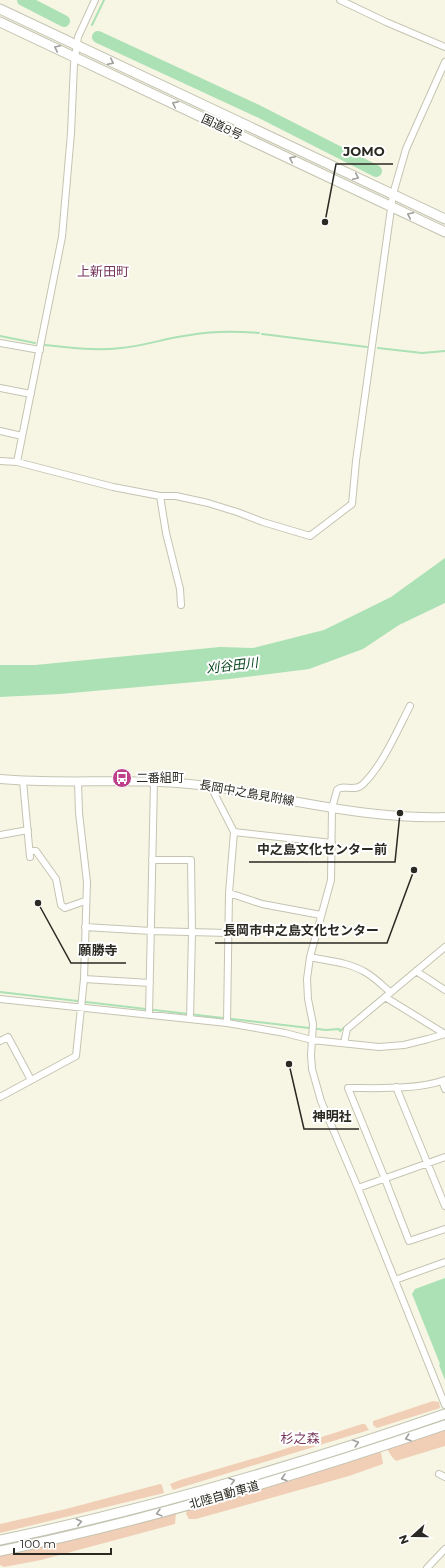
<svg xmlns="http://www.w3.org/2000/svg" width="445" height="1568" viewBox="0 0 445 1568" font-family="Montserrat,'Noto Sans JP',sans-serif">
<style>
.green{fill:#f1cfb7}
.water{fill:#abe1b4}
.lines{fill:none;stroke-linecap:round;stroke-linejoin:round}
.stream{stroke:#abe1b4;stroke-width:2}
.river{stroke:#abe1b4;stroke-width:12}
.minor-casing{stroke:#c5c4b2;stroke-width:8}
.major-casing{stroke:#c5c4b2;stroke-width:10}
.highway-casing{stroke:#c5c4b2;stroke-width:11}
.minor{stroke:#fff;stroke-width:6}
.major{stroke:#fff;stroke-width:8}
.highway{stroke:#fff;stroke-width:9}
.oneway{stroke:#9f9f9c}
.labels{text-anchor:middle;stroke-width:4;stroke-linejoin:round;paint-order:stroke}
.street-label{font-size:12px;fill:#2a2922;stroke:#fff}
.poi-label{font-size:12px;fill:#2a2922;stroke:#fff;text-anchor:start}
.neighbourhood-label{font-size:13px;fill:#76365a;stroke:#fff}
.water-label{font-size:13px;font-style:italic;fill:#08461d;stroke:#fff}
.leader{fill:none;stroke:#2a2922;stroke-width:1.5}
.callout-dot{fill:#2a2922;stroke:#fff;stroke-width:1.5}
.callout-label{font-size:13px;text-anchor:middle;font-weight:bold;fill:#2a2922;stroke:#fff;stroke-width:4;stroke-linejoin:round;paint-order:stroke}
</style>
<rect width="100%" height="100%" fill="#f7f6e4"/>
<path class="green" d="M433 1401 439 1402 440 1408 377 1428 373 1425V1421Z
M362 1424H365L369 1430 173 1490 170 1484 180 1480 269 1454Z
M445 1430V1446L396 1461 392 1457 387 1449Z
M381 1452 383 1464 349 1476 196 1519H189L186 1514 187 1510Z
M160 1484 162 1485 164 1493 0 1533V1524L66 1509Z
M176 1513 175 1524 41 1560 4 1567 0 1565V1556Z"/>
<path class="water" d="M445 558V603L399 625 363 649 309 669 229 679 60 694 0 697V665H35L220 647 253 648 324 630 391 597Z
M445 1278V1380L439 1365 440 1364 412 1294 415 1289Z"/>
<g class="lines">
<path class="stream" d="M92 25 104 0
M262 334 367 347
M0 336 35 343
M45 345C71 348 95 351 121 348 144 346 166 338 190 335 213 331 236 331 259 333
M378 348 422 353 445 351
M0 992 326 1030 339 1029 340 1031 346 1026
M358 1016 418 966"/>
<path class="river" d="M23 0 64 21
M98 37 258 111 376 171"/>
<g class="minor-casing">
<path id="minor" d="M340 0 386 22 445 47
M0 343 40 350
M0 388 31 394
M0 431 22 436
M0 461 17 462 113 487 160 496H176L208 503 237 512 263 522 310 536 352 504 356 461 393 194 406 149 445 62
M17 462 62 237 71 133 74 64 78 37 95 0
M160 496 166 533 180 589 181 605
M410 706C398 729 382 767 362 785 354 792 342 784 337 790L332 808 331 880 310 957 307 979 308 999 313 1024 311 1055 312 1069 321 1101 358 1188 445 1405
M23 781 30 857
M213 787 214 793 234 832 229 893 227 1023
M234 832 332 843
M0 835 28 830
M30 851H36L56 879 61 905 65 908 85 901
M152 860H191L192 932 190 1019
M229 893 262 904 321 915
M85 927 151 931 228 933
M310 957C328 961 348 962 365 972 374 977 382 985 390 992
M416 971 445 990
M84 979 150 983
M385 997 445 1034
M0 999 227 1023 285 1033 312 1040 379 1047 404 1045 428 1039 445 1034
M149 1015 154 781
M0 1041 8 1037 31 1080
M344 1043 347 1029 445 947
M445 1080C415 1090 380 1088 348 1088L385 1179 409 1241 445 1229
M442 1081 445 1089
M396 1087 445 1206
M0 1097 76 1056 84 979 87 882 79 813 78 782
M358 1188 445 1157
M395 1280 445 1262
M439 1474 445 1477
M427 1568 445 1549"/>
</g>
<g class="major-casing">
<path id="major" d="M0 779C66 785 133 777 199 785 221 787 243 792 265 796 325 807 384 819 445 817"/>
</g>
<g class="highway-casing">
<path id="highway" d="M0 9 445 219
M0 22 445 232
M0 1540C150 1509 301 1464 445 1414
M0 1551C151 1520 299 1475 445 1425"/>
</g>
<use href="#minor" class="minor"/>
<use href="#major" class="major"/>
<use href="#highway" class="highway"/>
</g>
<defs><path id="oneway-chevron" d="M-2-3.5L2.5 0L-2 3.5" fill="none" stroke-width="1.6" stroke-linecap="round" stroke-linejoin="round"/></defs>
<g class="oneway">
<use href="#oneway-chevron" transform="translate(57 48) rotate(-155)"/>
<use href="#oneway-chevron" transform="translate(111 62) rotate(26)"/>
<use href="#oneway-chevron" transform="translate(175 104) rotate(-154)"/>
<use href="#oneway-chevron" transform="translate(292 159) rotate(-154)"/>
<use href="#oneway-chevron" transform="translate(356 177) rotate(25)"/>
<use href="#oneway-chevron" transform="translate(410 215) rotate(-155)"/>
<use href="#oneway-chevron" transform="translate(408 1438) rotate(161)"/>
<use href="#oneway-chevron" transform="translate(356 1443) rotate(-17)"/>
<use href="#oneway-chevron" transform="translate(284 1478) rotate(164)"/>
<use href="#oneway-chevron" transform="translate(232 1481) rotate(-16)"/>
<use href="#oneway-chevron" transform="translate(159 1513) rotate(165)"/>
<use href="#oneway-chevron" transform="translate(79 1522) rotate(-13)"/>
</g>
<defs>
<g id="bus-disc" transform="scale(1)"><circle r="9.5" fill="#be3f8a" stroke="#fff"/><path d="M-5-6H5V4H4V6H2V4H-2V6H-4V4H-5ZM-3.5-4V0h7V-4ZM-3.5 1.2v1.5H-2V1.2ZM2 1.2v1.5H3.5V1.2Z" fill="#fff"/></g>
</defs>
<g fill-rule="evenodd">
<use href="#bus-disc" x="122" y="778"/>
</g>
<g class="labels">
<g class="street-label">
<text transform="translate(222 127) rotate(25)" y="4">国道8号</text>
<text transform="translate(247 793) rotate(10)" y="4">長岡中之島見附線</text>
<text transform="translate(224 1495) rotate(-16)" y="4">北陸自動車道</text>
</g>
<g class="poi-label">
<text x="136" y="782">二番組町</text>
</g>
<g class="neighbourhood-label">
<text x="103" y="276">上新田町</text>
<text x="300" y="1443">杉之森</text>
</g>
<g class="water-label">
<text transform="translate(232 665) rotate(-7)" y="5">刈谷田川</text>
</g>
</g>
<path class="leader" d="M325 222L336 164H393M400 813L395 862H249M414 870L387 943H215M38 903L71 963H126M289 1064L304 1129H359"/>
<g class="callout-dot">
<circle cx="325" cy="222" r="4"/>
<circle cx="400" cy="813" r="4"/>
<circle cx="414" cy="870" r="4"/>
<circle cx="38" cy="903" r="4"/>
<circle cx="289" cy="1064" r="4"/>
</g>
<g class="callout-label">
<text x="364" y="156">JOMO</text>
<text x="322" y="854">中之島文化センター前</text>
<text x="301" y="935">長岡市中之島文化センター</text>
<text x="98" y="955">願勝寺</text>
<text x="332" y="1121">神明社</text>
</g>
<g transform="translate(413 1536) rotate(249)" stroke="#ffffff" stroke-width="3" paint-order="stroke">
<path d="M0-3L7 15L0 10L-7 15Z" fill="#2a2922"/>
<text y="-6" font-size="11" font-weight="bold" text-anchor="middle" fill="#2a2922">N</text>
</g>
<path d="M14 1548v6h97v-6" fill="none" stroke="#2a2922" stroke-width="2"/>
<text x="20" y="1548" font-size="12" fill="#2a2922" stroke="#ffffff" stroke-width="3" paint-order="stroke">100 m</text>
</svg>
